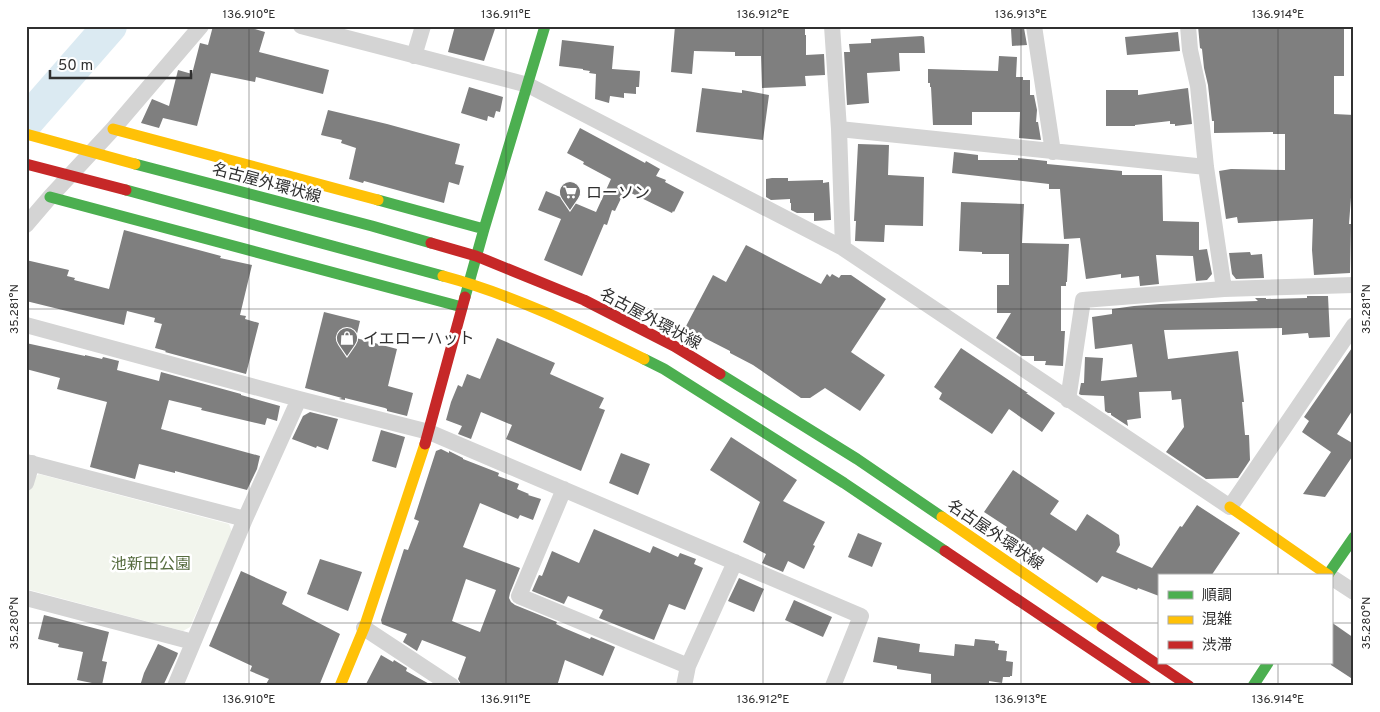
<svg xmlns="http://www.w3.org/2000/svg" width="1380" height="712" viewBox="0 0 1380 712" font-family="Overpass,'Noto Sans JP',sans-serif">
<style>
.green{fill:#f2f5ed}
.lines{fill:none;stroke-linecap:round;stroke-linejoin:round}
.river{stroke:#dbeaf2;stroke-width:34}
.building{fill:#7f7f7f;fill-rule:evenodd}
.street{stroke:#d4d4d4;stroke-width:16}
.fast{stroke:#4caf50;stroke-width:11}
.slow{stroke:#ffc107;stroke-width:11}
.jam{stroke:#c62828;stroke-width:11}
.slow-bridge{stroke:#ffc107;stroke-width:11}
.jam-bridge{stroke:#c62828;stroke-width:11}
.ticks{fill:none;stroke:#303030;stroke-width:1;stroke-opacity:0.45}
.labels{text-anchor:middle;stroke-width:5;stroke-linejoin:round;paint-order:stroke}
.street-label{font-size:16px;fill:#303030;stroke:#fff}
.poi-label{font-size:16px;fill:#303030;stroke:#fff;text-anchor:start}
.park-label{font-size:16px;fill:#566c3e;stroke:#fff}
.neatline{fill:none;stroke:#303030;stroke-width:2}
.ticks-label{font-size:12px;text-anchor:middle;fill:#303030}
</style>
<rect width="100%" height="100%" fill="#fff"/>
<path class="green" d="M39 474 229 524 232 532 190 627 183 631 26 589V500L31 480Z"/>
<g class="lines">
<path class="river" d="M26 122 110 26"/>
</g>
<path class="building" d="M213 26H244L265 32 259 52 329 70 323 94 256 77 255 82 211 73 197 126 163 118 159 128 141 123 152 99 169 106 178 70 192 74 200 43 208 45Z
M455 26H496L484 61 448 52Z
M675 26H805V35H806V55L824 54 825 75 805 76 806 86 762 88 761 56H735V52L694 51 692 74 671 72Z
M1198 26H1344V76H1334V114L1354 115 1353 154H1352V184L1349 224H1351L1350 273 1314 275 1312 250 1313 219 1238 223 1237 217 1226 219 1219 171 1231 169 1285 170V134H1273V132L1214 133V121H1212L1208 85 1204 68 1202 49 1200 48Z
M1024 28 1027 45 1012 46 1011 29Z
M1178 32 1180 51 1127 55 1125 37Z
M922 36 924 37 925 53H899L900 71 867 73 869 103 847 105 844 52H850L849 44 871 43V39Z
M562 40 614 46 612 69 640 71 639 87H636V94L624 93V98L610 96 609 103 595 99 596 74 589 73 590 71 583 70V69L559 66Z
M999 56 1017 57 1016 77H1023V80H1030V95H1034L1037 110 1036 122H1038L1041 140 1019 138 1020 112H972V125H933L931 87H930V83H928V69L998 71Z
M469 87 503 97 500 112 496 111 494 118 488 116 487 121 461 113Z
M702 88 742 93V90L769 95 763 140 696 132Z
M1188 88 1192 124 1175 126V124H1170V121L1135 125V126H1106V90H1138V95Z
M328 110 387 124 460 144 455 164 464 166 459 185 449 182 444 203 364 181 363 183 349 179 356 148 341 143 342 140 321 135Z
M580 128 645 163 646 161 660 169 656 176 666 180 665 182 684 192 674 212 673 211 672 213 625 190 615 211 612 210 607 225 604 224 582 276 544 260 561 219 538 210 546 191 596 212 611 179 583 164 584 162 567 153Z
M858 144 889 145 888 175 924 177 923 226 885 225 884 242 855 241 856 221H854Z
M954 152 978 155V160H1018V158L1047 161V164L1122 171V175H1162L1163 221 1199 222V250L1207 249 1212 274 1207 280 1196 281 1193 256 1156 255 1159 284 1140 286 1139 276 1121 278V274L1086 279 1080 238 1064 239 1060 189H1049V184L952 173Z
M772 178H788V181L823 180V183L829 182 831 220 814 221V213H797L791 210V203H790V199L771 200 766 197V179Z
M961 202 1024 204 1022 243 1069 244 1067 282H1066V286H1061V331H1065L1063 366 1045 365 1046 361H1034V356H1022L996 338 1011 313H997V285H1009V254H982V252L959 251Z
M124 230 221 256 220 258 252 265 240 315 246 316 245 319 259 323 246 374 165 352 166 351 155 348 162 324 154 322 155 318 127 311 124 325 26 301V260L69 270 67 276 75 278 74 280 109 289Z
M746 245 821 284 827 274 830 277 832 274 839 278 841 275H851L886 299 851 352 885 375 860 411 825 388 810 398H801L753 365 730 353V351L685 328 713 275 726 282Z
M1250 252 1251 255 1262 254 1264 278 1236 279 1232 274 1229 253Z
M1307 296H1328L1330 337 1309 338 1308 333 1282 335V328L1164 330 1168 359 1238 351 1244 402H1242L1245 435H1249L1250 460 1238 478 1206 479 1166 452 1184 427 1181 399 1172 400 1171 391 1139 392 1141 418 1127 420 1128 426 1111 415V413H1108L1105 411 1104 396 1081 395 1079 394 1081 383H1084L1085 357 1103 358 1101 381 1137 377 1132 344 1095 349 1092 317 1112 314V309L1134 306 1161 304 1258 301 1255 298H1266V299L1307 298Z
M324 312 360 321 356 338 397 349 388 386 413 393 407 416 387 411V409L385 408 345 398V400L339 399 342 398 305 388Z
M497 338 555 363 550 374 604 398 599 408 605 410 581 471 506 439 512 425 481 412 471 439 458 434 462 426 446 420 451 402 458 385 462 387 467 374 480 379Z
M26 343 85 356V355L102 359 103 357 119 361 117 370 159 381 161 372 241 394V395L280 406 277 421 267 418 265 425 201 410 202 408 169 400 161 429 260 456 257 469 247 490 175 471V473L139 464 135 479 90 467 107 402 57 389 60 378 26 369Z
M1354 345V408L1337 434 1354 444V454L1325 497 1303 494 1331 452 1302 432 1309 421 1304 417Z
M961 348 1028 393H1026L1055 413 1042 432 1009 409 992 434 939 399 942 393 934 387Z
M310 412 338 419 328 450 317 446 316 448 292 439 303 416Z
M381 430 405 437 396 468 372 461Z
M731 437 797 480 783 501 825 522 813 545 815 546 804 569 788 561 783 572 762 563 766 554 743 542 760 502 710 470Z
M441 449 449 453V451L463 458V459L499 473 498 476 519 484 517 489 529 494 528 495 541 499 533 520 520 515 518 519 480 503 463 547 520 568 510 593 509 598 511 602 515 605 557 622 556 624 564 628 590 639 591 637 615 647 603 676 565 660 557 686H462L458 679 466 657 422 640 417 651 403 642 407 634 382 624 381 620 404 549 408 550 419 521 414 519 436 451ZM466 579 496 590 480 632 452 621Z
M621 453 650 464 638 495 609 483Z
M1013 470 1059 501 1050 514 1076 531 1087 514 1119 535 1120 545 1116 552 1152 568 1180 526 1182 527 1197 505 1240 533 1211 576H1159V596L1138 588 1137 590 1102 576 1097 583 1043 547 1038 554 1004 531 1007 527 984 512Z
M594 529 650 553 653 546 678 557 680 553 696 559 694 564 703 568 685 610 669 604 654 640 599 618 603 610 568 596 564 604 532 591 539 575 542 576 552 551 579 563Z
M858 533 882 543 872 567 848 557Z
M320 559 362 572 348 611 307 594Z
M241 571 287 592 282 604 340 634 319 686H265L269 679 250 671 252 666 209 646Z
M739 578 764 589 754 612 728 601Z
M794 600 832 617 823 637 785 620Z
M44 615 109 632 102 661 107 662 102 685 77 680 83 652 58 647 59 644 38 639Z
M1331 622 1354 638V680L1331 665Z
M878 637 920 644 919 652 954 656 955 644 974 646 975 639 995 641V643L999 644 998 650 1007 651 1006 661 1013 662 1012 676H1010V677H1003L1002 683 989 681V686H931V674L897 669V666L873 662Z
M158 644 178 653 177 656 163 686H140L144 673Z
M381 655 393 662 394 660 407 668 406 671 433 686H365Z"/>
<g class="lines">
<path class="street" d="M301 26 528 85 843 248 1230 507 1354 325
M832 26 839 129 843 248
M1034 26 1053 152
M1188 26 1190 50 1198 86 1206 167 1224 289
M414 56 423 26
M839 129 1206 167
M26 225 50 197 113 129 201 26
M26 325 299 399 429 432 861 616 833 686
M1068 400 1083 300 1224 289 1354 285
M26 462 245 519
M26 483 32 463
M564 489 519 596 688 666
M1331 577 1354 592
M26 598 193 642
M364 628 452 686
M175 686 245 519 299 399
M684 686 688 666 735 562"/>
<path class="fast" d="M135 164 372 226 431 243
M126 190 443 276
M50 197 462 307
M378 200 484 229
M465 297 484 229 545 26
M644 359 664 369 844 483 945 551
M720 374 857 459 942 517
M1327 576 1354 537
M1253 686 1268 663"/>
<path class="slow" d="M113 129 378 200
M443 276C514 295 579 327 644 359
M1230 507 1328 575
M942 517 1102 627
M340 686 364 628 425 444"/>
<path class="jam" d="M431 243 476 256 584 300 674 346 720 374
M425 444 465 297
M945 551 1146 686
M1102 627 1189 686"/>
<path class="slow-bridge" d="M26 134 135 164"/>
<path class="jam-bridge" d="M26 164 126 190"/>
</g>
<path class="ticks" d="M249 26V686M506 26V686M763 26V686M1021 26V686M1278 26V576M26 309H1354M26 623H1159M1331 623H1354M1278 663V686"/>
<defs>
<g id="supermarket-pin" transform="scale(1.125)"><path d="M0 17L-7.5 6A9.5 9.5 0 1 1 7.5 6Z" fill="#787878" stroke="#fff"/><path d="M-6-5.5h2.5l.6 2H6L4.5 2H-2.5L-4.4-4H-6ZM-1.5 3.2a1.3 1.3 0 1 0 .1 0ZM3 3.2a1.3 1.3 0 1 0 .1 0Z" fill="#fff"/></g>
<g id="shop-pin" transform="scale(1.125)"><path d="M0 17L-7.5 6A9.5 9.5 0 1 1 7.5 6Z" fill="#787878" stroke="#fff"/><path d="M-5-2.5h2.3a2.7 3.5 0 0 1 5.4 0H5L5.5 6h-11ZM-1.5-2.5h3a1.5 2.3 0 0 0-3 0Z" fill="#fff"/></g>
</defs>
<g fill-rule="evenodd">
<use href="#supermarket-pin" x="570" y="192"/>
<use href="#shop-pin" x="347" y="338"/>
</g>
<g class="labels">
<g class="street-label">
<text transform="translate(267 182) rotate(15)" y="6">名古屋外環状線</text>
<text transform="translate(651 318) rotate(28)" y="6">名古屋外環状線</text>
<text transform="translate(996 534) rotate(34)" y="6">名古屋外環状線</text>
</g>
<g class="poi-label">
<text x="586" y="198">ローソン</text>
<text x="363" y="344">イエローハット</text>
</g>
<g class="park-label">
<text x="151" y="569">池新田公園</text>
</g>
</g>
<rect width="1380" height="712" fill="none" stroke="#ffffff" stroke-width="55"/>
<rect x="1158" y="574" width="175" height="90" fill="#ffffff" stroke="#acacac"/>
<rect x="1168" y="591" width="25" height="8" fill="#4caf50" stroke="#acacac"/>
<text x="1202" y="600" font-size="15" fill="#303030">順調</text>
<rect x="1168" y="616" width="25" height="8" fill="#ffc107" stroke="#acacac"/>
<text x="1202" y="624" font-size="15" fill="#303030">混雑</text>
<rect x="1168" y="641" width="25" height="8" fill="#c62828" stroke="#acacac"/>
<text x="1202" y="650" font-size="15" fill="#303030">渋滞</text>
<path d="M50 70v8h141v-8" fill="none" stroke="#303030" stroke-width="2.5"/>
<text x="58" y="70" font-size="15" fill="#303030" stroke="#ffffff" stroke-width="4" paint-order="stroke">50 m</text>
<rect x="28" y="28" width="1324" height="656" class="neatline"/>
<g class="ticks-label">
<text x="249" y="18">136.910°E</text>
<text x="506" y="18">136.911°E</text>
<text x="763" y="18">136.912°E</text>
<text x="1021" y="18">136.913°E</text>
<text x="1278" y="18">136.914°E</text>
<text transform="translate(14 309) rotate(-90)" y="4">35.281°N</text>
<text transform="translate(1366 309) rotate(-90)" y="4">35.281°N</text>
<text transform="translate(14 623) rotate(-90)" y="4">35.280°N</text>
<text transform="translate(1366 623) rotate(-90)" y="4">35.280°N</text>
<text x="249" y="703">136.910°E</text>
<text x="506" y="703">136.911°E</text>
<text x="763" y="703">136.912°E</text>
<text x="1021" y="703">136.913°E</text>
<text x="1278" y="703">136.914°E</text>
</g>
</svg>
